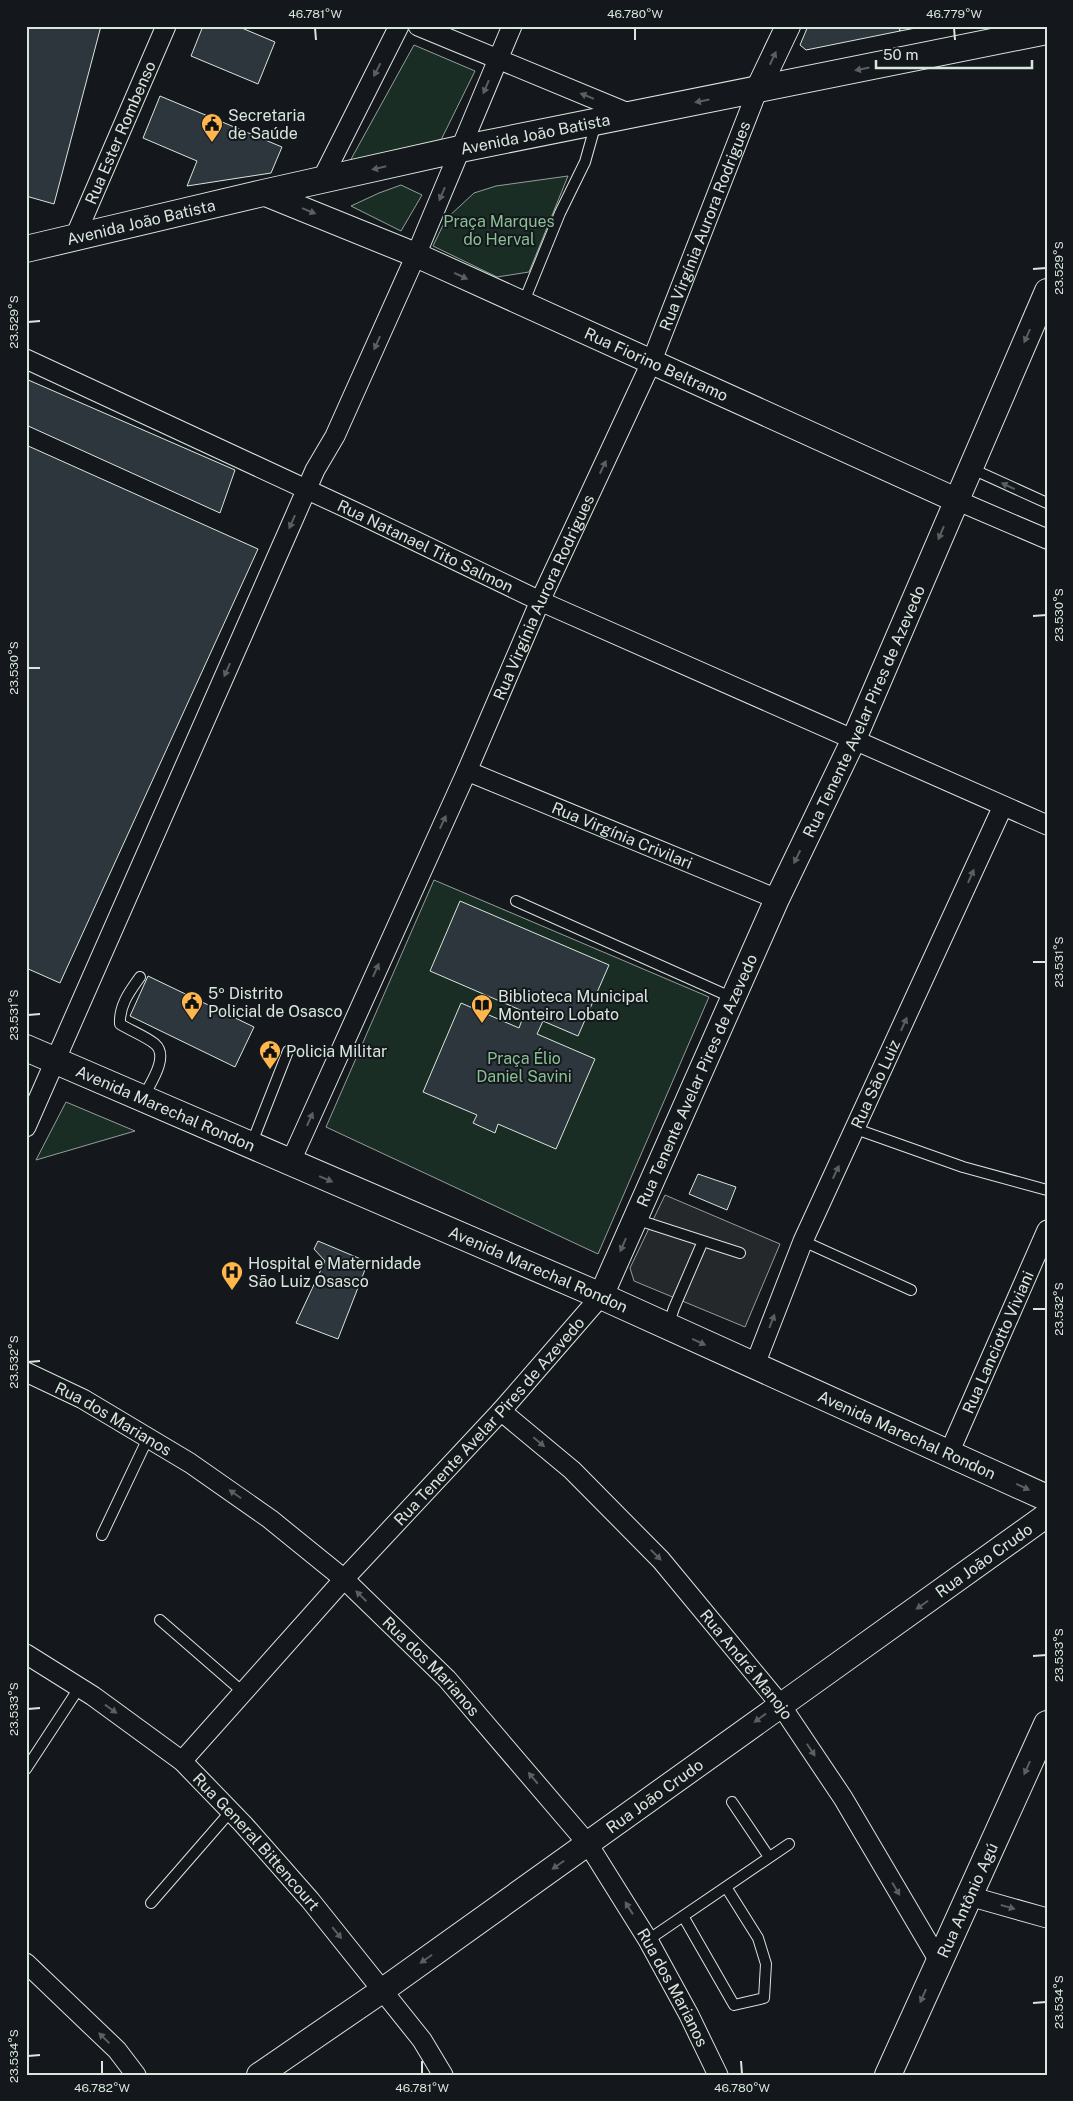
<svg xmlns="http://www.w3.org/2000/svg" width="1073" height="2101" viewBox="0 0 1073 2101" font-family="'Public Sans',sans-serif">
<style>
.green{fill:#1a2d24;stroke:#939e99}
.parking{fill:#24282b;stroke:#939e99}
.building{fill:#2c363c;stroke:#d8e6dc}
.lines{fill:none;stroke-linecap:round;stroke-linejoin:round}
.service-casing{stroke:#d8e6dc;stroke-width:12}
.minor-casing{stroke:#d8e6dc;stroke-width:21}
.tertiary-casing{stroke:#d8e6dc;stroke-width:26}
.secondary-casing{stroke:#d8e6dc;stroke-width:28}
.service{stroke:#14181c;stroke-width:10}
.minor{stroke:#14181c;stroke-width:19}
.tertiary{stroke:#14181c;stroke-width:24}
.secondary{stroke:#14181c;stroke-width:26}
.oneway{fill:#59605f}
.ticks{fill:none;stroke:#d8e6dc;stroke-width:2}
.labels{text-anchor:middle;stroke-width:4;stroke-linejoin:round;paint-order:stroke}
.poi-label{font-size:16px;fill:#d8e6dc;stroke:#14181c;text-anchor:start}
.street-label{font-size:16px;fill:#d8e6dc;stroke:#14181c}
.park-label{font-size:16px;fill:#8ac095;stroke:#14181c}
.neatline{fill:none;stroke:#d8e6dc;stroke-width:2}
.ticks-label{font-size:12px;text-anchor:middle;fill:#d8e6dc}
</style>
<rect width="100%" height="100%" fill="#14181c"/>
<path class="green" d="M414 45 475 71 441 140 350 161Z
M568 176 529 272 497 277 433 246 446 219 474 193 496 186Z
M401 185 422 195 401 231 351 206 379 193Z
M434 880 709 997 598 1254 326 1127Z
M66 1102 135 1131 36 1160Z"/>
<path class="parking" d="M665 1195 780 1244 745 1327 634 1281 630 1268Z"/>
<path class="building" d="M26 26H101L54 204 26 196Z
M203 26H237L275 42 258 84 191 56Z
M808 26H899L900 31 806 50 800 45Z
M899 26H926L900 31Z
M160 96 282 147 271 173 187 186 197 161 143 138Z
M26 379 235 470 220 513 26 425Z
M26 445 258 549 60 983 26 968Z
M460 901 609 965 578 1036 543 1021 537 1034 595 1059 556 1149 498 1124 495 1133 473 1123 477 1115 423 1092 461 1003 519 1028 525 1012 430 971Z
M148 976 254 1027 235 1067 130 1016Z
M698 1174 736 1187 727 1210 689 1194Z
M318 1241 368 1262 338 1339 296 1323 325 1261 314 1249Z"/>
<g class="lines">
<g class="service-casing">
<path id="service" d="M523 304 560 213 585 162 596 123
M970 468 1047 503
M516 901 733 998
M140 977C130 991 119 1005 120 1024 131 1031 145 1036 155 1044 170 1057 149 1085 143 1098
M856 1129 963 1167 1047 1190
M251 1145 288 1051
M635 1219 740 1253
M803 1241 911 1290
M668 1326 674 1308 703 1241
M102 1535 148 1438
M160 1620 244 1693
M26 1769 79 1688
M732 1802 769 1857
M151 1903 231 1811
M683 1916 734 2005 764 1998 766 1964 758 1938 726 1887
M648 1940 789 1844"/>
</g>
<g class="minor-casing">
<g id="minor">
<path d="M418 26 633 115"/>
<path d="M321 181 399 26"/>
<path id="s1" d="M74 239 166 26"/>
<path id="s2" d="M26 359 351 510 540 601 1047 825"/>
<path d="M956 500 1047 539"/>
<path id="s3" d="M467 771 777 899"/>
<path d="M26 1127 294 518 315 470 335 436 416 255 512 26"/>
<path id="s4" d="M290 1163 467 771 540 601 651 363 758 89"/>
<path id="s5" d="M754 1367 803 1241 1003 806"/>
<path id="s6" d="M26 1372 83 1399 190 1463 270 1519 344 1579 447 1679 588 1844 648 1940 689 2015 718 2075"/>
<path id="s7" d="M501 1411 572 1470 661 1560 780 1704 843 1798 939 1961"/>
<path id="s8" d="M949 1453 1047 1230"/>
<path id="s9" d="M26 1654 93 1696 182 1761 243 1824 310 1900 422 2040 443 2075"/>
<path id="s10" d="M182 1761 344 1579 501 1411 601 1296"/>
<path d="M969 1896 1047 1918"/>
<path d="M26 1963 117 2050 136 2075"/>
</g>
</g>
<g class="tertiary-casing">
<g id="tertiary">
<path d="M758 89 788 26"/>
<path id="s11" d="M263 193 416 255 956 500"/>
<path id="s12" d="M601 1296 777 899 854 739 1047 291"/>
<path id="s13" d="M259 2075 383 1990 1047 1515"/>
</g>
</g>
<g class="secondary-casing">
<g id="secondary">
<path id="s14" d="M26 249 263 193 460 149 1047 31"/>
<path id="s15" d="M26 1048 601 1296 1047 1498"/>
<path id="s16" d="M888 2075 1047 1724"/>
</g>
</g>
<use href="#service" class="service"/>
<use href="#minor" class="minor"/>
<use href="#tertiary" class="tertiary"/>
<use href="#secondary" class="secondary"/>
</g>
<defs><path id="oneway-solid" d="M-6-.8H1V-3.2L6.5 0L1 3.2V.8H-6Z" transform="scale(1.25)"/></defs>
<g class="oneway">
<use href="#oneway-solid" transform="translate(773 58) rotate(-65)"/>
<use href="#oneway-solid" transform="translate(862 69) rotate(169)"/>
<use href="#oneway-solid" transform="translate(377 70) rotate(117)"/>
<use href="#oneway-solid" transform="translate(486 87) rotate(113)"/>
<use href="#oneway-solid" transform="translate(587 96) rotate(-158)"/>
<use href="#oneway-solid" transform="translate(702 101) rotate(169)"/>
<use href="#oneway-solid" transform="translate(379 168) rotate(167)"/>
<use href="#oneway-solid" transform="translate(442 194) rotate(113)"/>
<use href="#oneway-solid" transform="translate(309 211) rotate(22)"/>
<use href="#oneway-solid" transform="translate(461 276) rotate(25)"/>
<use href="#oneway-solid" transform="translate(1027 336) rotate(114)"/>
<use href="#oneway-solid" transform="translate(377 343) rotate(114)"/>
<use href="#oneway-solid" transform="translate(603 467) rotate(-65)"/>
<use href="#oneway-solid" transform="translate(1008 486) rotate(-155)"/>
<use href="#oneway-solid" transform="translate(292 522) rotate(114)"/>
<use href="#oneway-solid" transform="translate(941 533) rotate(113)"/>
<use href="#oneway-solid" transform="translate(227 670) rotate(114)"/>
<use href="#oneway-solid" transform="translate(443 822) rotate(-65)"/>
<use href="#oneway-solid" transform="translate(797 857) rotate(116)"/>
<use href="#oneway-solid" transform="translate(971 876) rotate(-66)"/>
<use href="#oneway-solid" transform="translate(376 970) rotate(-66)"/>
<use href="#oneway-solid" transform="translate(904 1024) rotate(-66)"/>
<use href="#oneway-solid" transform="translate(310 1119) rotate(-66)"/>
<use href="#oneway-solid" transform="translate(836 1172) rotate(-65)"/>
<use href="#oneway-solid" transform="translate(326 1179) rotate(23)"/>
<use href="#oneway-solid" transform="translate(623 1245) rotate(114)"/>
<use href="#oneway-solid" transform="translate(772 1321) rotate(-69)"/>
<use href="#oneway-solid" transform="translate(699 1342) rotate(25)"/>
<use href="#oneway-solid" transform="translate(539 1442) rotate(40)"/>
<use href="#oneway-solid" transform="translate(1023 1487) rotate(25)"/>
<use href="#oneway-solid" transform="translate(235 1494) rotate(-145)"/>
<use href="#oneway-solid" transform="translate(656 1555) rotate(45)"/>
<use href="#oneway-solid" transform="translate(361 1596) rotate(-136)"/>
<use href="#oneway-solid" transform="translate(922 1605) rotate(145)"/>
<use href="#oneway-solid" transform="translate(111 1709) rotate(36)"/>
<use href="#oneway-solid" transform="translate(760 1718) rotate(144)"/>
<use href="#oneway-solid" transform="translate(811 1750) rotate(56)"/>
<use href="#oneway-solid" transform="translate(1027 1768) rotate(114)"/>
<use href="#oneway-solid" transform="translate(533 1778) rotate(-130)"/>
<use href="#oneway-solid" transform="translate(558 1865) rotate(145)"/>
<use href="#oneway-solid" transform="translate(896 1889) rotate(59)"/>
<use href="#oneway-solid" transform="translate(1008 1907) rotate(16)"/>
<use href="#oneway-solid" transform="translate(629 1908) rotate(-122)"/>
<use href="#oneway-solid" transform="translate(337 1933) rotate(51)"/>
<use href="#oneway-solid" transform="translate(426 1959) rotate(145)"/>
<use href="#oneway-solid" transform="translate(923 1996) rotate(114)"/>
<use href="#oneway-solid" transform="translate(104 2038) rotate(-136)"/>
</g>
<path class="ticks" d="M315 28 316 40M635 28V40M954 28 955 40M1033 269 1046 268M28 322 40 321M1033 616 1046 615M28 668H40M1033 962H1046M28 1015 40 1014M1033 1309H1046M28 1362 40 1361M1033 1656 1046 1655M28 1709 40 1708M1033 2003 1046 2002M28 2056 40 2055M102 2061V2074M422 2061V2074M741 2061 742 2074"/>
<defs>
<g id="civic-pin" transform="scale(1.125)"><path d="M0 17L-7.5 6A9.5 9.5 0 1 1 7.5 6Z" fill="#ffb74d" stroke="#14181c"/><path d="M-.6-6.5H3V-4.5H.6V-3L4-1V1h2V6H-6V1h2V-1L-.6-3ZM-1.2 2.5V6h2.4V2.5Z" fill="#111"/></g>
<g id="library-pin" transform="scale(1.125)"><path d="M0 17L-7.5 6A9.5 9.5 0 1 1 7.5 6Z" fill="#ffb74d" stroke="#14181c"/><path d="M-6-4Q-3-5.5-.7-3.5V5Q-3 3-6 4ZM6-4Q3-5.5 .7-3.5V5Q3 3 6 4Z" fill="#111"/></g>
<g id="hospital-pin" transform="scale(1.125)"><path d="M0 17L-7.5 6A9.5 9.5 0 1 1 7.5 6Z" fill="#ffb74d" stroke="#14181c"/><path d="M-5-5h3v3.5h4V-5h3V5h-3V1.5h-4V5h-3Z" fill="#111"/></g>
</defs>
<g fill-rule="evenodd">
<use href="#civic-pin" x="212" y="124"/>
<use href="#civic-pin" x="192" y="1002"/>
<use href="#library-pin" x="482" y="1005"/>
<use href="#civic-pin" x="270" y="1051"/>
<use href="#hospital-pin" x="232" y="1272"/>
</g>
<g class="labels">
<g class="poi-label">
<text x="228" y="121">Secretaria<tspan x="228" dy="18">de Saúde</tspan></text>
<text x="208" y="999">5º Distrito<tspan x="208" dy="18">Policial de Osasco</tspan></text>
<text x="498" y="1002">Biblioteca Municipal<tspan x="498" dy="18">Monteiro Lobato</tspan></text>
<text x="286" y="1057">Policia Militar</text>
<text x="248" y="1269">Hospital e Maternidade<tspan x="248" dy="18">São Luiz Osasco</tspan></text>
</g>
<g class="street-label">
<text dy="6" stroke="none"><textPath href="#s1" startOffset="116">Rua Ester Rombenso</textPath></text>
<text dy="6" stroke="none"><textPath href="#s14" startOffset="522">Avenida João Batista</textPath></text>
<text dy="6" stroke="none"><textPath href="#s14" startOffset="118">Avenida João Batista</textPath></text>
<text dy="6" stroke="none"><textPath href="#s4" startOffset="1025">Rua Virgínia Aurora Rodrigues</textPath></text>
<text dy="6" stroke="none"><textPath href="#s11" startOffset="429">Rua Fiorino Beltramo</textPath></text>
<text dy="6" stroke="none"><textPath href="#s2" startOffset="441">Rua Natanael Tito Salmon</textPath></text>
<text dy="6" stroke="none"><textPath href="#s4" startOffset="620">Rua Virgínia Aurora Rodrigues</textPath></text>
<text dy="6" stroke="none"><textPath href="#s12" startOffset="641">Rua Tenente Avelar Pires de Azevedo</textPath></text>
<text dy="6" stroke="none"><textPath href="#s3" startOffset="168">Rua Virgínia Crivilari</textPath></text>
<text dy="6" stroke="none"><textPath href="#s12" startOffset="236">Rua Tenente Avelar Pires de Azevedo</textPath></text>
<text dy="6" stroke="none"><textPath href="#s5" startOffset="308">Rua São Luiz</textPath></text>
<text dy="6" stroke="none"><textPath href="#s15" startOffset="152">Avenida Marechal Rondon</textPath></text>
<text dy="6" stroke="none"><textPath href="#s15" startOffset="558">Avenida Marechal Rondon</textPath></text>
<text dy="6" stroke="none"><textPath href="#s8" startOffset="121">Rua Lanciotto Viviani</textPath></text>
<text dy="6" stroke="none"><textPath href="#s6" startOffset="99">Rua dos Marianos</textPath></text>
<text dy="6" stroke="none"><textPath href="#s10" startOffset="458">Rua Tenente Avelar Pires de Azevedo</textPath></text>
<text dy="6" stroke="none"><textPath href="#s15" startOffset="962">Avenida Marechal Rondon</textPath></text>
<text dy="6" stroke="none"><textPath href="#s13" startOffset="889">Rua João Crudo</textPath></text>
<text dy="6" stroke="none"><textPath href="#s7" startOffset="354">Rua André Manojo</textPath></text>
<text dy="6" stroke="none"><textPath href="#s6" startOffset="504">Rua dos Marianos</textPath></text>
<text dy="6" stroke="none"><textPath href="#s13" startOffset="484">Rua João Crudo</textPath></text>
<text dy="6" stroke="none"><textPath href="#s9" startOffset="299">Rua General Bittencourt</textPath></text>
<text dy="6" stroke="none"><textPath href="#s16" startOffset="192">Rua Antônio Agú</textPath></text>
<text dy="6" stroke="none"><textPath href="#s6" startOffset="908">Rua dos Marianos</textPath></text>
</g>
<g class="park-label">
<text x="499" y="227">Praça Marques<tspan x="499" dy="18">do Herval</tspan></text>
<text x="524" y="1064">Praça Élio<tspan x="524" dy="18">Daniel Savini</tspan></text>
</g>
</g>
<rect width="1073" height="2101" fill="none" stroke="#14181c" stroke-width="55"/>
<path d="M876 60v8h156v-8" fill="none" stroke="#d8e6dc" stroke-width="2.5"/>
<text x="883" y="60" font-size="15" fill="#d8e6dc" stroke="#14181c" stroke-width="4" paint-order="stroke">50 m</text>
<rect x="28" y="28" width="1018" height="2046" class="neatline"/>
<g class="ticks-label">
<text x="315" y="18">46.781°W</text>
<text x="635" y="18">46.780°W</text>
<text x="954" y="18">46.779°W</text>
<text transform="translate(1059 268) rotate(-90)" y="4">23.529°S</text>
<text transform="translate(14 322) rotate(-90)" y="4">23.529°S</text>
<text transform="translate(1059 615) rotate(-90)" y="4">23.530°S</text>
<text transform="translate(14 668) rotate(-90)" y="4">23.530°S</text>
<text transform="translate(1059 962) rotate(-90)" y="4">23.531°S</text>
<text transform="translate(14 1015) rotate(-90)" y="4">23.531°S</text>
<text transform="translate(1059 1309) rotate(-90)" y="4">23.532°S</text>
<text transform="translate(14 1362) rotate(-90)" y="4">23.532°S</text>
<text transform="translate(1059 1655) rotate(-90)" y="4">23.533°S</text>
<text transform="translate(14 1709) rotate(-90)" y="4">23.533°S</text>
<text transform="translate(1059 2002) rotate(-90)" y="4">23.534°S</text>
<text transform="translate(14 2056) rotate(-90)" y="4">23.534°S</text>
<text x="102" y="2092">46.782°W</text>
<text x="422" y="2092">46.781°W</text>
<text x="742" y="2092">46.780°W</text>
</g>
</svg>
